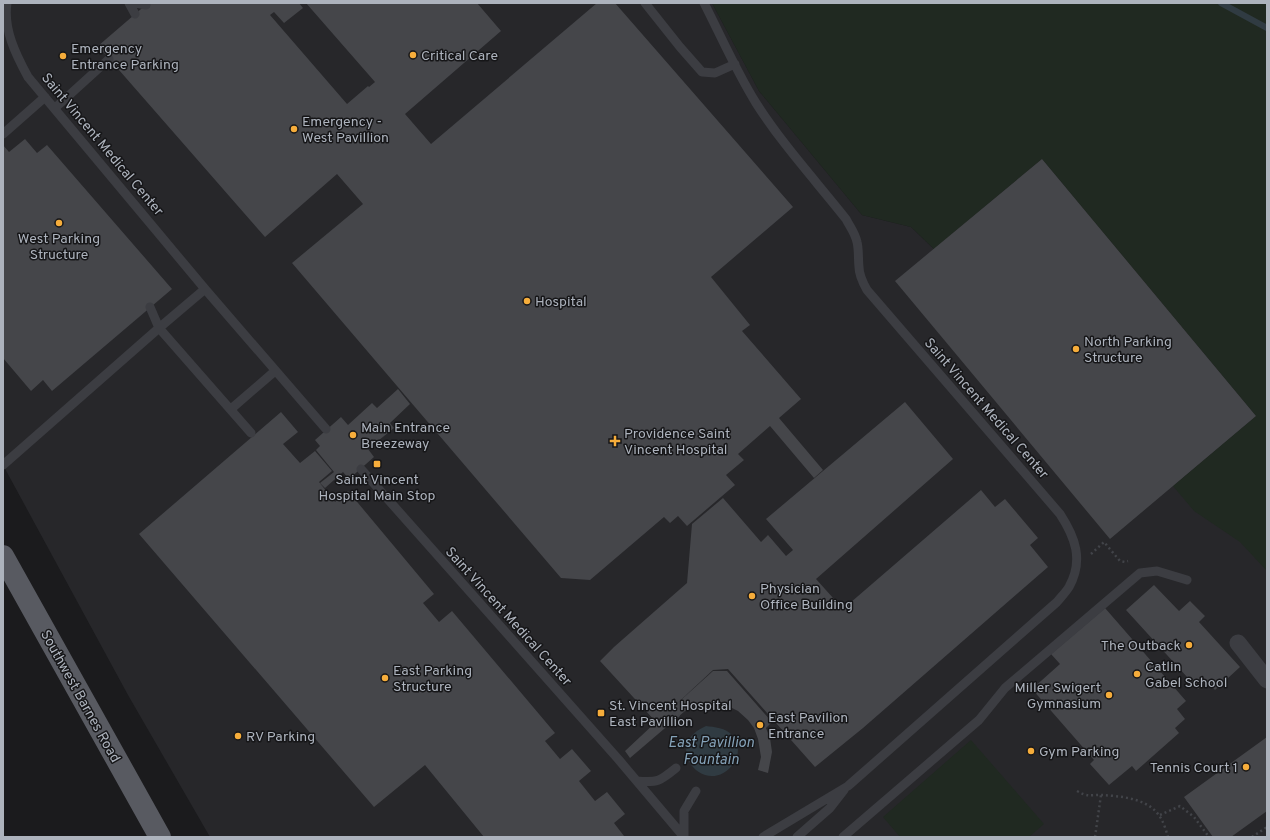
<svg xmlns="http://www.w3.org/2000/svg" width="1270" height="840" viewBox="0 0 1270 840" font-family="Overpass,sans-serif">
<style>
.built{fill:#27272a}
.green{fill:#202921}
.water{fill:#303b42}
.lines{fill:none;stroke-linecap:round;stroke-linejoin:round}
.stream{stroke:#303b42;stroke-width:6}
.building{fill:#45464a}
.path{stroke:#424449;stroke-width:2.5;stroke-dasharray:2 3;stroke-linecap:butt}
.lane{stroke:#3c3d42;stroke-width:9}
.street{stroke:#3c3d42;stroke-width:17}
.primary{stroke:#585a61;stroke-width:22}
.poi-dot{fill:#f6ad3b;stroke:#161618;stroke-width:1.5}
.labels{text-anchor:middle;stroke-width:3;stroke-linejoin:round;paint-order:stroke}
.poi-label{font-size:14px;fill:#adb3bd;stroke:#161618;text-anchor:start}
.street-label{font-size:14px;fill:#adb3bd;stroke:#161618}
.water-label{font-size:15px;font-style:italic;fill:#85a2b8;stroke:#161618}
</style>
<rect width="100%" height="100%" fill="#1b1b1d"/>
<path class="built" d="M3 3H712L759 91 862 215 911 227 934 249 1042 159 1256 416 1174 485 1267 448V837H210L128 695 3 465Z"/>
<path class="green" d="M712 3H1267V571L1240 542 1194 511 1173 486 1256 416 1042 159 934 249 911 227 862 215 759 91Z
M971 740 1044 824 1029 837H900L883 817Z"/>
<path class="water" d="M706 726C714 727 726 728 732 735 739 742 740 754 734 763 707 801 659 746 706 726Z"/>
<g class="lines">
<path class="stream" d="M1221 3 1267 28"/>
</g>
<path class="building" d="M148 3H299L303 8 284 23 274 12 270 15 347 104 368 86 369 87 375 82 306 3H477L501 31 405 114 431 144 597 3H615L793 207 711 277 750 325 742 331 801 399 779 418 823 470 814 478 770 426 738 454 744 460 726 475 735 485 687 526 678 516 670 523 664 517 590 580 561 578 292 263 363 204 337 174 265 237 98 46Z
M25 139 37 153 47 145 172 289 52 391 43 380 31 391 3 358V145L9 152Z
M1042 159 1256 416 1110 539 895 281Z
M398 389 410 404 390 423 394 428 368 449 374 457 349 479 343 472 325 488 320 483 334 472 316 450 320 446 315 440 341 417 348 425 372 403 377 408Z
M905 402 953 459 816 579 843 609 981 490 995 507 1005 499 1038 538 1030 545 1048 567 863 728 815 767 728 669 713 670 671 709 713 671H727L772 722 766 728 770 738 772 752 768 773 758 770 761 757 758 739 754 728 748 720 738 711 726 705 713 703H699L685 711 630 758 625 751 656 722 600 661 614 647 687 583 692 524 723 498 761 542 768 535 786 556 793 550 766 519Z
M281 412 298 432 283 444 300 463 315 451 332 471 319 482 335 502 348 491 434 594 423 603 439 622 452 611 555 733 545 741 560 759 572 749 591 771 579 781 595 801 607 792 625 814 614 823 624 836 622 837H484L425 765 374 807 139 534Z
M1154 585 1179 611 1190 601 1205 616 1199 622 1240 667 1215 690 1207 681 1198 689 1126 610Z
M1105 608 1186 701 1177 709 1185 719 1175 728 1179 733 1136 771 1132 766 1109 785 1090 764 1094 760 1032 689 1060 664 1051 654Z
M1267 737V811L1231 837H1213L1184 797Z"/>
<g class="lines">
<path class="path" d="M1091 554 1104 542 1120 561 1125 562 1128 561
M674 712 690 726
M1077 791C1088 797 1089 795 1101 795 1119 796 1146 798 1158 814 1163 820 1166 830 1168 837
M1160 815 1180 806 1194 817 1209 837
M1095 837 1101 795
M1252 837 1267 827"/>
<path class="lane" d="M7 3C3 29 16 55 28 77L205 289 326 429
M129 3 135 14
M136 3 146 5
M645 3 680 47 702 72 715 73 735 64
M704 3C721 36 736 71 756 103 782 144 816 181 846 219 850 227 855 233 857 242 859 250 858 258 859 267 859 275 863 283 867 290L1060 514C1075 537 1084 560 1069 587 1066 592 1061 597 1057 602L848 786 763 837
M55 108 109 59
M3 134 45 97
M150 307 159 328 251 433
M231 409 275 371
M3 465 159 328 205 289
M361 469 619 760 684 837
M637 781C658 783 660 781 676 768
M684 836V811L696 791
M797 837 830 808 844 790
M843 837 979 720 1005 688 1140 573 1157 571 1187 580"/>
<path class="street" d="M1238 643 1267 680"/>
<path class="primary" d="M3 556 160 837"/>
</g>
<g class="poi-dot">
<circle cx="413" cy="55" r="4"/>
<circle cx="63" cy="56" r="4"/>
<circle cx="294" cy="129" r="4"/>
<circle cx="59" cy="223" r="4"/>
<circle cx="527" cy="301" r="4"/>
<circle cx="1076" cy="349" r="4"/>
<circle cx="353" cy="435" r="4"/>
<path d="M613 435h4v4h4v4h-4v4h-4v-4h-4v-4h4z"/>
<rect x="373" y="460" width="8" height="8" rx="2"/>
<circle cx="752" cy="596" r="4"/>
<circle cx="1189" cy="645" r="4"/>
<circle cx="1137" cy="674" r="4"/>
<circle cx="385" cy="678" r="4"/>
<circle cx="1109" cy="695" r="4"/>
<rect x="597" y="709" width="8" height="8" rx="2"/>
<circle cx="760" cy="725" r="4"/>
<circle cx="238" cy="736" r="4"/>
<circle cx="1031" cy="751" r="4"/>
<circle cx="1246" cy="767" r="4"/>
</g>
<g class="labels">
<g class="poi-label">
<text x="71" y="53">Emergency<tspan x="71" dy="16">Entrance Parking</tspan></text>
<text x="421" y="60">Critical Care</text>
<text x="302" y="126">Emergency -<tspan x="302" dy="16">West Pavillion</tspan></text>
<text x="59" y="243" text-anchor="middle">West Parking<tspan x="59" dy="16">Structure</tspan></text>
<text x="535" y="306">Hospital</text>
<text x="1084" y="346">North Parking<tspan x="1084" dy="16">Structure</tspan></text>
<text x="361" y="432">Main Entrance<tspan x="361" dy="16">Breezeway</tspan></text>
<text x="624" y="438">Providence Saint<tspan x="624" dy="16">Vincent Hospital</tspan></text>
<text x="377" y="484" text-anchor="middle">Saint Vincent<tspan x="377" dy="16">Hospital Main Stop</tspan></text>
<text x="760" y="593">Physician<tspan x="760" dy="16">Office Building</tspan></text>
<text x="1181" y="650" text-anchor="end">The Outback</text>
<text x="1145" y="671">Catlin<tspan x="1145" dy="16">Gabel School</tspan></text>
<text x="393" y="675">East Parking<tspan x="393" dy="16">Structure</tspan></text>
<text x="1101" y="692" text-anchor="end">Miller Swigert<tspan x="1101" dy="16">Gymnasium</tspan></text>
<text x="609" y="710">St. Vincent Hospital<tspan x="609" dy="16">East Pavillion</tspan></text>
<text x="768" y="722">East Pavilion<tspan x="768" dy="16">Entrance</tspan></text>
<text x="246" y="741">RV Parking</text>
<text x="1039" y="756">Gym Parking</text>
<text x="1238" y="772" text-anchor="end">Tennis Court 1</text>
</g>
<g class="street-label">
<text transform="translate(103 144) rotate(50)" y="5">Saint Vincent Medical Center</text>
<text transform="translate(987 408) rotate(49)" y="5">Saint Vincent Medical Center</text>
<text transform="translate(509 616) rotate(48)" y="5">Saint Vincent Medical Center</text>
<text transform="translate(81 696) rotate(61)" y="5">Southwest Barnes Road</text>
</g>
<g class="water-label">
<text x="711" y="747">East Pavillion<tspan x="711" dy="17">Fountain</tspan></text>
</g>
</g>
<rect width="1270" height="840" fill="none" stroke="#adb3bd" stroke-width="8"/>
</svg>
